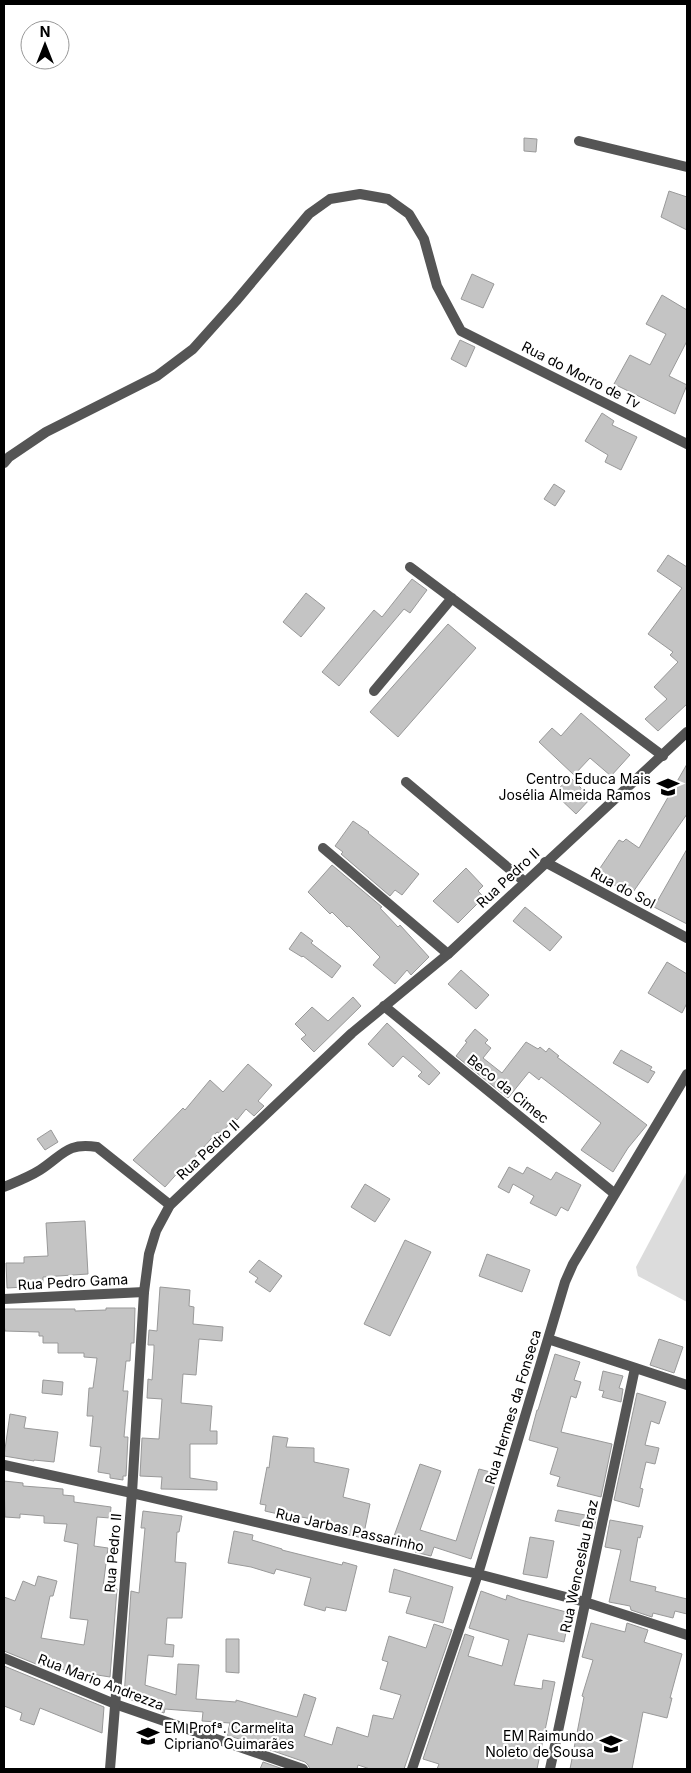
<svg xmlns="http://www.w3.org/2000/svg" width="691" height="1773" viewBox="0 0 691 1773" font-family="Inter,sans-serif">
<style>
.green{fill:#dcdcdc}
.building{fill:#c4c4c4;stroke:#999}
.lines{fill:none;stroke-linecap:round;stroke-linejoin:round}
.minor{stroke:#555;stroke-width:10}
.tertiary{stroke:#555;stroke-width:10}
.labels{text-anchor:middle;stroke-width:4.5;stroke-linejoin:round;paint-order:stroke}
.street-label{font-size:14px;fill:#000;stroke:#fff}
.poi-label{font-size:14px;fill:#000;stroke:#fff;text-anchor:end}
</style>
<rect width="100%" height="100%" fill="#fff"/>
<path class="green" d="M687 1171V1302L638 1276 636 1267Z"/>
<path class="building" d="M524 138 537 139 536 152 524 151Z
M669 191 687 197V230L661 217Z
M472 274 494 284 483 308 461 299Z
M662 295 687 310V341L669 376 687 385 675 414 614 384 630 355 650 365 666 334 646 324Z
M460 340 475 347 466 367 451 359Z
M602 413 614 421 612 425 637 437 621 470 605 462 608 455 585 441Z
M554 484 565 491 555 506 544 499Z
M668 555 687 567V704L658 731 645 719 667 699 654 687 678 662 670 655 673 652 648 634 682 588 657 571Z
M412 579 427 590 410 613 404 609 339 686 322 672 374 610 382 617Z
M306 593 325 608 301 637 283 622Z
M448 624 476 648 398 737 370 712Z
M581 713 630 755 611 776 590 758 574 775 539 742 552 728 561 736Z
M687 764V814L631 895 596 874 619 840 623 842 626 839 639 848Z
M570 777 591 798 576 814 554 793Z
M353 821 369 832 368 833 419 874 402 895 395 890 390 896 341 854 343 852 335 846Z
M687 849V924L654 907Z
M332 865 382 907 380 908 398 927 400 925 429 957 411 975 407 970 395 984 373 965 380 957 349 926 347 927 332 912 330 914 308 892Z
M466 868 483 886 478 891 484 897 458 923 433 901Z
M525 907 562 937 550 951 513 921Z
M301 932 313 941 311 943 341 966 332 978 303 956 302 957 289 949Z
M667 962 687 974V1003L682 1013 648 993Z
M461 970 489 995 476 1009 448 984Z
M353 997 361 1006 314 1052 301 1039 306 1035 295 1024 312 1007 328 1021Z
M387 1023 440 1073 429 1085 418 1076 422 1072 403 1056 393 1067 368 1044Z
M475 1029 488 1040 485 1043 491 1048 483 1058 502 1073 526 1042 538 1049 540 1047 546 1052 549 1048 559 1056 557 1057 647 1125 628 1148 613 1172 581 1150 601 1123 541 1077 539 1080 529 1072 508 1098 456 1056 467 1042 465 1041Z
M621 1050 652 1067 650 1070 655 1072 648 1083 613 1063Z
M248 1064 272 1085 258 1101 264 1106 254 1116 246 1109 237 1120 235 1118 220 1134 217 1132 184 1170 182 1168 165 1187 133 1160 183 1108 185 1110 210 1080 223 1092Z
M51 1130 58 1142 45 1150 37 1139Z
M509 1167 523 1174 527 1167 551 1180 556 1172 581 1185 568 1211 561 1207 556 1216 530 1203 534 1196 513 1184 509 1193 498 1187Z
M365 1184 390 1199 375 1222 351 1207Z
M85 1221 88 1274 43 1277V1286L7 1288 6 1263H24V1257L48 1256 46 1223Z
M405 1240 431 1252 390 1336 364 1324Z
M487 1254 530 1270 522 1292 479 1276Z
M259 1260 282 1276 270 1292 255 1282 258 1278 249 1272Z
M160 1287 190 1290 189 1306 194 1307 193 1324 223 1327 222 1341 199 1339 196 1375 183 1374 181 1403 212 1406 210 1431H217V1444H190V1478L217 1482V1490L161 1489 162 1477 140 1476 142 1438 159 1439 162 1399 147 1398 148 1379 152 1380 154 1351V1345H148L149 1330 157 1331Z
M106 1308H135L134 1343H131L130 1361H126L123 1391H128L124 1437H128L126 1476H123V1480L110 1478V1474L98 1472 101 1447 90 1446 93 1416H87L89 1388H93L97 1358 84 1357V1353H58V1343H43V1336H39V1332L5 1331 4 1325V1309H75V1311L106 1310Z
M659 1339 683 1347 674 1373 650 1365Z
M555 1354 580 1362 574 1380 581 1382 576 1398 571 1396 561 1432 612 1444 601 1497 557 1486 560 1477 550 1474 558 1448 529 1440 537 1410H538Z
M603 1371 623 1376 619 1388 623 1389 621 1402 602 1397 604 1391 599 1390Z
M43 1380 63 1382 62 1395 42 1393Z
M637 1393 666 1402 659 1424 651 1421 645 1445 659 1448 655 1464 646 1462 640 1488 643 1489 639 1507 614 1500Z
M10 1414 26 1417 24 1428 58 1432 54 1462 34 1460V1461L4 1456Z
M273 1436 288 1438 286 1447 314 1448V1462L349 1469 343 1497 370 1504 363 1538 331 1531 333 1523 296 1516V1518L265 1511 266 1505 260 1504 267 1467 269 1468Z
M420 1464 441 1471 420 1530 456 1541 479 1469 498 1474 471 1559 434 1547 431 1556 415 1552 417 1545 394 1536Z
M4 1481 23 1483V1486L63 1489V1495L74 1496V1502L111 1507 110 1518 97 1517 94 1546 108 1548 103 1587 117 1589 110 1677 41 1666 4 1651V1597L15 1601 23 1581 35 1586 38 1576 57 1581 53 1596H50L41 1638 84 1645 88 1620 70 1618 78 1544 64 1541 67 1524 44 1523V1516L20 1514V1518L5 1517Z
M558 1510 596 1517 594 1529 555 1521Z
M143 1511 182 1516 179 1532H177L175 1562 186 1563 182 1618H167L165 1644 174 1645 173 1657 148 1655 145 1685 176 1695 178 1664 199 1665 196 1699 236 1702V1700L297 1717 304 1694 316 1698 304 1736 332 1745 337 1727 368 1737 373 1715 393 1719 401 1695 380 1689 388 1662 382 1660 389 1636 426 1648 434 1624 452 1630 404 1769H370L358 1765 357 1769H310L308 1765 305 1762 227 1735 230 1723 202 1721 203 1712 165 1709 164 1713 124 1697 131 1591 139 1593 145 1528H141Z
M610 1520 643 1526 640 1538 638 1537 630 1581 656 1587 655 1591 687 1599V1614L675 1611 673 1618 653 1613 652 1617 631 1610 630 1606 609 1602 621 1550 605 1547Z
M234 1531 253 1535 252 1540 282 1549V1550L342 1565 343 1562 357 1566 346 1611 326 1607 325 1611 304 1605 311 1578 276 1569 274 1574 251 1567 228 1563Z
M530 1537 554 1541 547 1578 523 1574Z
M394 1569 453 1587 443 1623 406 1613 411 1597 389 1592Z
M481 1591 506 1600 507 1595 521 1600 570 1613 564 1642 528 1634 514 1685 542 1689 543 1680 555 1682 537 1769H437L439 1764 423 1759 465 1634 474 1637 468 1656 502 1666 509 1640 469 1628Z
M591 1623 625 1632 627 1623 648 1630 644 1642 682 1654 670 1698H672L667 1718 643 1712 632 1769H570L584 1697 582 1696 593 1660 582 1657Z
M226 1639H239V1673L226 1672Z
M4 1666 104 1707 102 1733 40 1708 34 1725 20 1720 22 1713 4 1706Z
M263 1762 283 1769H260Z"/>
<g class="lines">
<path class="minor" d="M579 141 687 167
M4 463 9 457 46 432 157 376 193 349 236 301 309 214 330 199 360 194 388 199 409 214 424 239 437 286 461 331 687 444
M410 567 663 756
M374 691 452 598
M406 782 525 882
M323 848 448 954
M545 862 687 938
M384 1006 615 1194
M4 1187C16 1182 29 1177 40 1170 63 1155 67 1142 97 1147L170 1205
M4 1299 144 1292
M548 1339 687 1385
M4 1465 132 1493 478 1574 585 1602 687 1635
M4 1658 115 1704 303 1769
M412 1769 478 1574 565 1282 573 1264 687 1074
M550 1769 635 1368"/>
<path class="tertiary" d="M110 1769 132 1493 144 1292 149 1254 156 1231 170 1205 352 1033 448 954 687 732"/>
</g>
<defs>
<g id="school-bare" transform="scale(1.725)"><path d="M0-5L7-2L0 1L-7-2ZM-4 1L0 2.5L4 1V4Q0 6-4 4Z" fill="#000" stroke="#fff" stroke-width="2.5" paint-order="stroke"/></g>
</defs>
<g fill-rule="evenodd">
<use href="#school-bare" x="668" y="787"/>
<use href="#school-bare" x="148" y="1736"/>
<use href="#school-bare" x="611" y="1744"/>
</g>
<g class="labels">
<g class="street-label">
<text transform="translate(581 375) rotate(27)" y="5">Rua do Morro de Tv</text>
<text transform="translate(508 878) rotate(-43)" y="5">Rua Pedro II</text>
<text transform="translate(623 888) rotate(28)" y="5">Rua do Sol</text>
<text transform="translate(508 1089) rotate(39)" y="5">Beco da Cimec</text>
<text transform="translate(208 1150) rotate(-43)" y="5">Rua Pedro II</text>
<text transform="translate(73 1282) rotate(-3)" y="5">Rua Pedro Gama</text>
<text transform="translate(513 1407) rotate(-73)" y="5">Rua Hermes da Fonseca</text>
<text transform="translate(350 1530) rotate(13)" y="5">Rua Jarbas Passarinho</text>
<text transform="translate(113 1553) rotate(-85)" y="5">Rua Pedro II</text>
<text transform="translate(579 1566) rotate(-78)" y="5">Rua Wenceslau Braz</text>
<text transform="translate(101 1682) rotate(21)" y="5">Rua Mario Andrezza</text>
</g>
<g class="poi-label">
<text x="651" y="784">Centro Educa Mais<tspan x="651" dy="16">Josélia Almeida Ramos</tspan></text>
<text x="164" y="1733" text-anchor="start">EM Profª. Carmelita<tspan x="164" dy="16">Cipriano Guimarães</tspan></text>
<text x="594" y="1741">EM Raimundo<tspan x="594" dy="16">Noleto de Sousa</tspan></text>
</g>
</g>
<rect width="691" height="1773" fill="none" stroke="#000000" stroke-width="10"/>
<g transform="translate(45 45)"><circle r="24" fill="#ffffff" stroke="#999999"/>
<path d="M0-4L9 19L0 12L-9 19Z" fill="#000000"/>
<text y="-8" font-size="14" font-weight="bold" text-anchor="middle" fill="#000000">N</text>
</g>
</svg>
